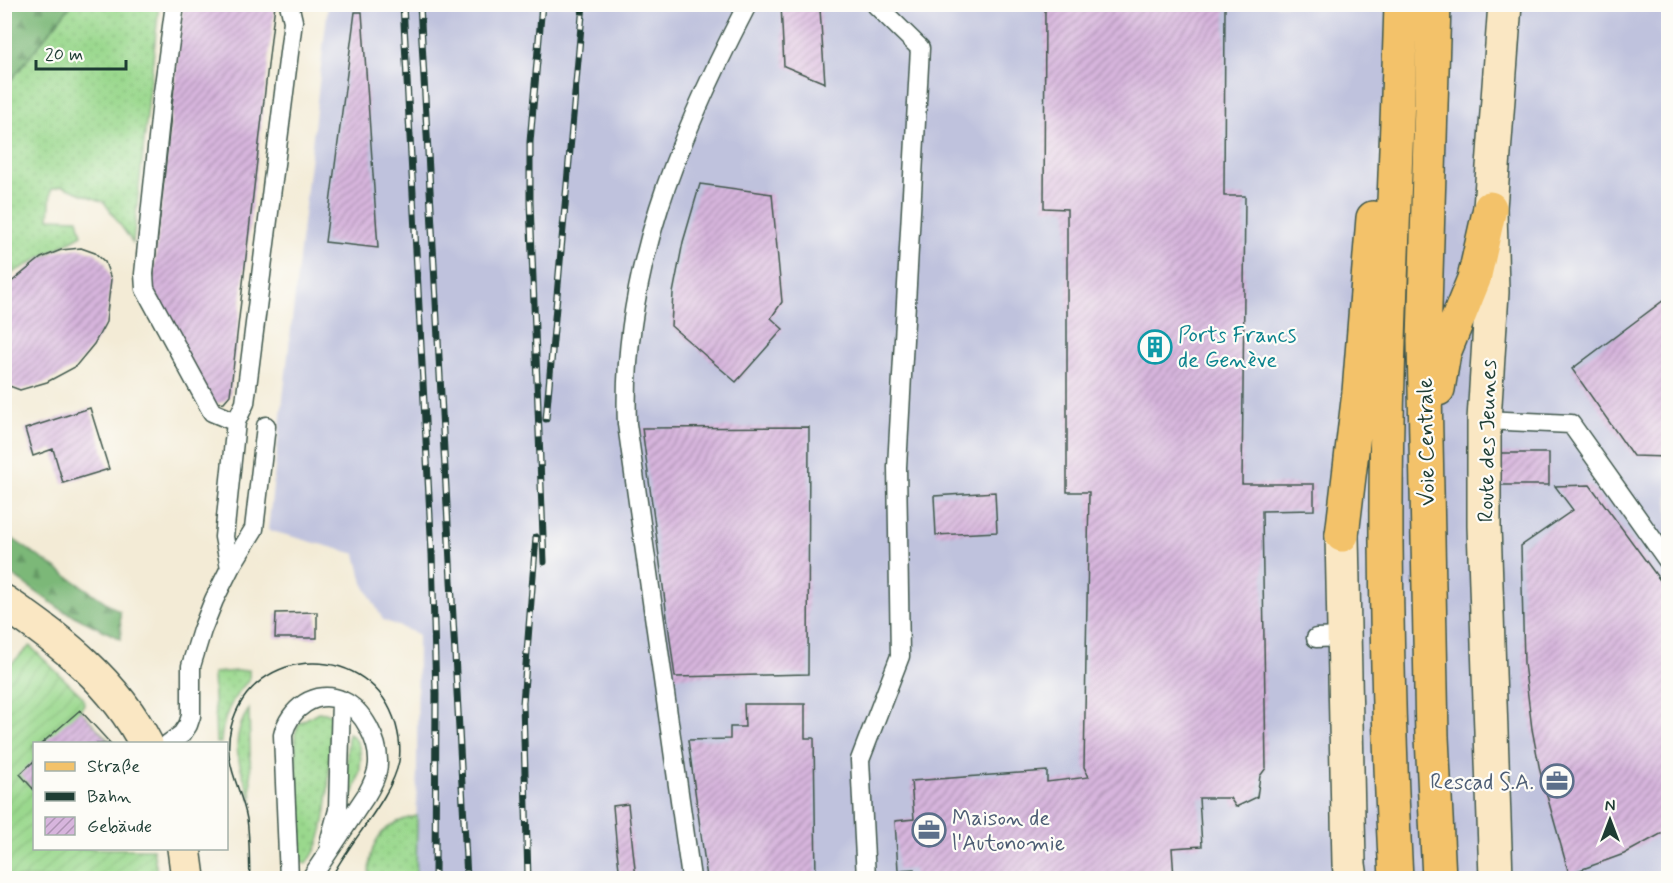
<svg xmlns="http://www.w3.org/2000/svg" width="1673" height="883" viewBox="0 0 1673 883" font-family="Mynerve,sans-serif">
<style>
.industrial{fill:#bfc2dd}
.grass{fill:url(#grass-dots);stroke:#5c8a60;stroke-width:1.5}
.forest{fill:url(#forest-firs);stroke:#4d7a56;stroke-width:1.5}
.garden{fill:url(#garden-furrows);stroke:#5c8a60;stroke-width:1.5}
.building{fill:url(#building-hatch)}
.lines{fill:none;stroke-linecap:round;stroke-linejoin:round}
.lane-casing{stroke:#3f574c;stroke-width:21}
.secondary-casing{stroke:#3f574c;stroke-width:36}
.primary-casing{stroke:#3f574c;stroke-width:36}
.lane{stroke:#fff;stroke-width:18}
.secondary{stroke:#fae7c3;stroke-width:33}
.primary{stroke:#f3c26a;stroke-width:33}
.tram{stroke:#1f3d34;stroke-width:1.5}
.rail-casing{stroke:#1f3d34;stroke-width:7}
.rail{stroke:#fdfcf7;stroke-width:4.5;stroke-dasharray:14;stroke-linecap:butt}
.labels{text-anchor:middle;stroke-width:4.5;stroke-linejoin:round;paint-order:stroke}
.culture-label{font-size:22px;fill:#0d838f;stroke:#fdfcf7;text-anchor:start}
.street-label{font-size:22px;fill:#1f3d34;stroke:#fdfcf7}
.service-label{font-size:22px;fill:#4e5e75;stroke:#fdfcf7;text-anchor:end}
</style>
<defs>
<pattern id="grass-dots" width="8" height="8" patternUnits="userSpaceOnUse" patternTransform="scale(1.5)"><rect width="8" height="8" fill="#9ad88d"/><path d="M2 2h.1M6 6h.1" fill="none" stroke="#84ba7a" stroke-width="1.8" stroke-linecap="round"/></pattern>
<pattern id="forest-firs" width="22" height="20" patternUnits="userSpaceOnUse" patternTransform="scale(1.5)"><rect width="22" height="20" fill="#7bb878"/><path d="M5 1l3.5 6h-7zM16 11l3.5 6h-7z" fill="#649763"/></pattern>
<pattern id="garden-furrows" width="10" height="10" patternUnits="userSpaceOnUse" patternTransform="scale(1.5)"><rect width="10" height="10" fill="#9ad88d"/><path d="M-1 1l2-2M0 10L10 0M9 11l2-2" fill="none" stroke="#84ba7a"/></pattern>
<pattern id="building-hatch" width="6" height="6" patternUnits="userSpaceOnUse" patternTransform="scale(1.5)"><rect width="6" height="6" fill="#d7b5dd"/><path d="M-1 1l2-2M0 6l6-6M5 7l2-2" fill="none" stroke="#ae94b4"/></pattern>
</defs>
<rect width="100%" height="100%" fill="#fdfcf7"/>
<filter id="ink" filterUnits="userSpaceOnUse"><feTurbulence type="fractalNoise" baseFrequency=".0167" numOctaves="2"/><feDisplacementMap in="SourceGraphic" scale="12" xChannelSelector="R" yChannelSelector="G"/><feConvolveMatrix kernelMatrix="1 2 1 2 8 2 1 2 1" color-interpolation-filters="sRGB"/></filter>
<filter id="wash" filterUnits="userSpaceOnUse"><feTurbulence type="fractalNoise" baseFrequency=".008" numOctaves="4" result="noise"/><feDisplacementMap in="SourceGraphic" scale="24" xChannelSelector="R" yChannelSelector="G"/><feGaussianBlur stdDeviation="1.35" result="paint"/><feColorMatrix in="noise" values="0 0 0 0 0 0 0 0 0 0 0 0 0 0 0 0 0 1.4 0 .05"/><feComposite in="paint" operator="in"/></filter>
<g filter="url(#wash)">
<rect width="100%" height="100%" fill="#f3ebd6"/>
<path class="industrial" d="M328 5H1668V878H416L418 634 383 620 363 583 356 554 268 530Z"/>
<path class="grass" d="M71 5H159L133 243 104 202 62 186 51 189 49 218 78 219 82 235 5 277 4 95 11 80Z
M249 670V680C231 698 222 718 221 743H216L213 673Z
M249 709 251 790 252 801C240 767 227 741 249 709Z
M318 712 331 714C329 749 333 842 305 864L300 860 295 734 299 723Z
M348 733C371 745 358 792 345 808Z
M417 816 416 878H369C369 843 380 823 417 816Z"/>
<path class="forest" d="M5 4 71 5 11 80 5 95Z
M4 533 120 612 121 639 62 610 5 570Z"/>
<path class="garden" d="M30 646 83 697 84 704 80 710 111 743 34 744V848L153 849 158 878H11L5 872V662L9 666Z"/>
<g id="blocks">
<path class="building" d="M183 4H275L232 379 230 395 224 402 218 403H212L152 290Z
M781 4H809L820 9 825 83 784 66Z
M1045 4H1225L1224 196H1245L1242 484H1314V510L1262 511 1266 768 1260 776 1257 797 1236 807 1230 798H1199L1202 846 1172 848 1174 878H914V869L898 870 895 821 914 819 911 781 1047 771V782L1089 777 1084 767 1089 492H1067V209L1044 208Z
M355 12H362L378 248 325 242Z
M700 184 772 194 782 302 771 318 783 329 736 382 671 326 673 293 683 242Z
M81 248 95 253 105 262 111 279 106 322 94 344 75 367 47 382 20 390 4 384V291L9 284 41 258 61 250Z
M1668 297V457L1633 456 1572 369Z
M90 408 109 469 63 483 53 449 33 456 25 429Z
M809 427 808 674 675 677 642 428Z
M1501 453H1549V485H1501Z
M1590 485 1668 591V830L1624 854 1569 874 1540 771 1532 729 1524 663 1521 546 1573 510 1555 486Z
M995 492 997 532 936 535 934 496Z
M317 612V638H275L276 613Z
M744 704H805V738H814L816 878H707L688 740 730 739V727H745Z
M80 710 111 744H41Z
M34 761V790L20 774Z
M628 804 633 850 636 878H620L617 851 613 806Z"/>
</g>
</g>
<g filter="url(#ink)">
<use href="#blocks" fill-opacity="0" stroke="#3f574c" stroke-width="1.5"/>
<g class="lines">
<g class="lane-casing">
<path id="lane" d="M175 4 162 100 144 274 145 289 212 412 236 422
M1484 420 1571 424 1668 561
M230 568 224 537 236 422 245 403 293 21 289 4
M1316 638 1343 637
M168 744 182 734 188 725 191 716V666L202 630 214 600 230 568 254 529 266 426
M329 843 338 810 341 700
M289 878 283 735C289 709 316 688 343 701 363 710 379 741 378 763 378 774 372 785 367 794L311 878
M691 878 627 424C621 274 678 138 746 7L741 4
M866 878 860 760 900 656 897 467 920 48 875 4"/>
</g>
<g class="secondary-casing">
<path id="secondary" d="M1342 535 1349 864 1351 878
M4 602C60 640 115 682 146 744
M184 848 188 878
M1496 878 1484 526V420L1492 292 1490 208 1505 4"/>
</g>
<g class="primary-casing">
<path id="primary" d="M1434 4 1424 341 1432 737 1439 878
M1438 389 1444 353 1474 279 1490 208
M1342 535 1359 392 1373 218
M1396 878C1390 767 1387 655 1386 543 1385 364 1396 184 1401 4"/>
</g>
<use href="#lane" class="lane"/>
<use href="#secondary" class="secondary"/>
<use href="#primary" class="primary"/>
<path class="tram" d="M250 878C249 859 250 839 247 819 241 786 222 764 231 727 252 643 372 641 396 725 399 736 401 749 399 761 392 798 349 842 331 878"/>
<g class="rail-casing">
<path id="rail" d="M403 4 432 554 436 694 435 878
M420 4 467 878
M542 4 530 142V202L544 562
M546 419 583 4
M528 878 523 703 536 537"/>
</g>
<use href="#rail" class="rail"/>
</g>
</g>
<defs>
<g id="building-ring" transform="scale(1.725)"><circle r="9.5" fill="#fdfcf7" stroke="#0f9aa8" stroke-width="1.5"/><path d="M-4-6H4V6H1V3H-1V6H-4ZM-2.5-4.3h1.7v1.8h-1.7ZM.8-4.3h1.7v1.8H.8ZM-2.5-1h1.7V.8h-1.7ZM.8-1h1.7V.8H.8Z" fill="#0f9aa8"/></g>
<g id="office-ring" transform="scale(1.725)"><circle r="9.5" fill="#fdfcf7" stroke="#5c6f8a" stroke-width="1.5"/><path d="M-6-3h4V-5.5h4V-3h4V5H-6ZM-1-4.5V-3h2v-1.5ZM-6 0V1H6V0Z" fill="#5c6f8a"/></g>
</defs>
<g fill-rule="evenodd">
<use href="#building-ring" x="1155" y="347"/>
<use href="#office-ring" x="1557" y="781"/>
<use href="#office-ring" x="929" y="830"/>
</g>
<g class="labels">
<g class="culture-label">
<text x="1178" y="342">Ports Francs<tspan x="1178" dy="25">de Genève</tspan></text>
</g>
<g class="street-label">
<text transform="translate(1486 441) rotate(-89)" y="8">Route des Jeunes</text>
<text transform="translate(1425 442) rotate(-91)" y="8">Voie Centrale</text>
</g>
<g class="service-label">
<text x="1534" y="789">Rescad S.A.</text>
<text x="952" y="825" text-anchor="start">Maison de<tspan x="952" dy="25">l'Autonomie</tspan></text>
</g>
</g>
<rect width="1673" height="883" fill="none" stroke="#fdfcf7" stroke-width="24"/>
<rect x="33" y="742" width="195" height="108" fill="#fdfcf7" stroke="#a4b0a9" stroke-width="1.5"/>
<rect x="45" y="762" width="30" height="9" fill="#f3c26a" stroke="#a4b0a9" stroke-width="1.5"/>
<text x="87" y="772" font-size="18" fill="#1f3d34">Straße</text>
<rect x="45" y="792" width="30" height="9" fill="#1f3d34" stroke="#a4b0a9" stroke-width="1.5"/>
<text x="87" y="802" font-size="18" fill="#1f3d34">Bahn</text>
<rect x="45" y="817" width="30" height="18" fill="url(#building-hatch)" stroke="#a4b0a9" stroke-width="1.5"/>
<text x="87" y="832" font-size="18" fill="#1f3d34">Gebäude</text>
<g transform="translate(1610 820)" stroke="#fdfcf7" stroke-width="4.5" paint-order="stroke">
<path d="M0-4.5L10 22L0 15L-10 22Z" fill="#1f3d34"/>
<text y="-9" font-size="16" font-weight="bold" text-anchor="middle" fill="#1f3d34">N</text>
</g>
<path d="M36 60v9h90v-9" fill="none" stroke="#1f3d34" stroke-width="3"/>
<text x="45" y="60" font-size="18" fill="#1f3d34" stroke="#fdfcf7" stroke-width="4.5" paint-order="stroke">20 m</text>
</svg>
